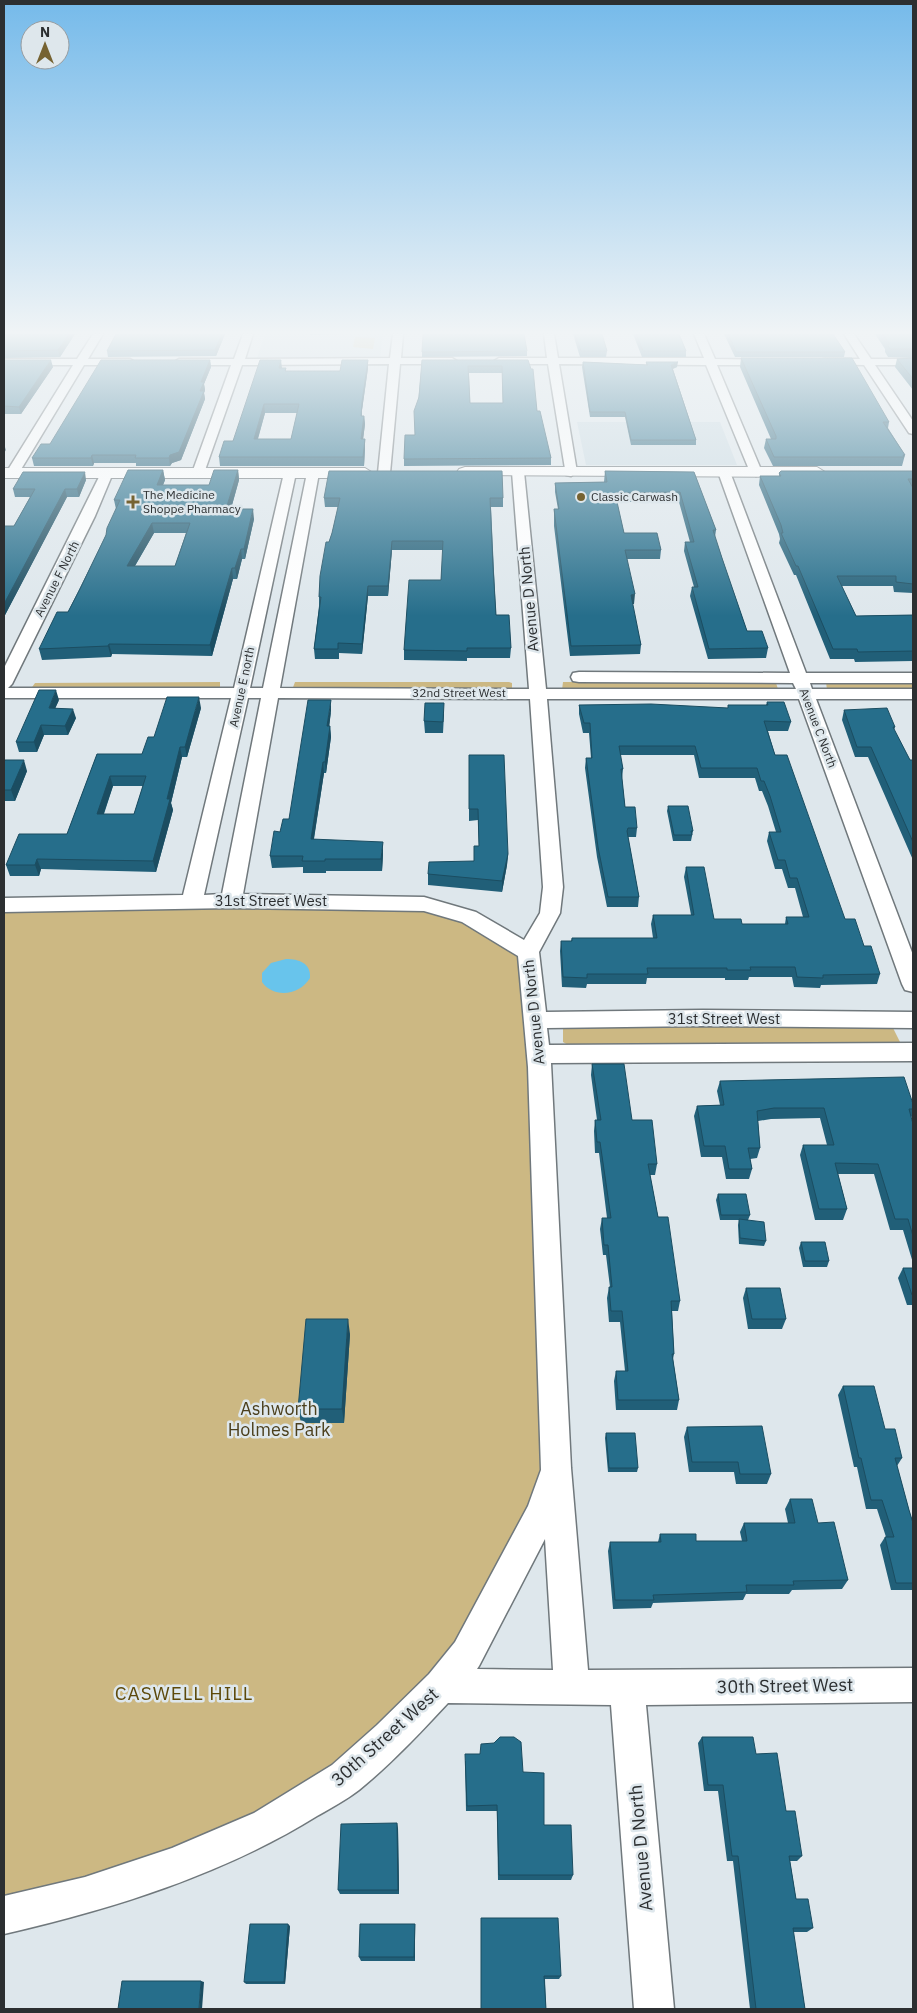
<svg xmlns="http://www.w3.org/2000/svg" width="917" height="2013" viewBox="0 0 917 2013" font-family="'IBM Plex Sans',sans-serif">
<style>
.built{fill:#cadae2}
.green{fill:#ccb883}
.water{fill:#68c4ec}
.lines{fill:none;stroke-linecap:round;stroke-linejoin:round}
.street-casing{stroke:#70787c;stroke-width:3}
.secondary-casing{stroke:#70787c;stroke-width:2}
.street{fill:#fff;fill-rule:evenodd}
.secondary{fill:#fff;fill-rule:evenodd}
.wall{fill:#215f78;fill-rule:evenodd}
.shaded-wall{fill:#1b4d61}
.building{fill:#266e8b;stroke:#1b4d61;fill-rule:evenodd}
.poi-dot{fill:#766332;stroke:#dee7ec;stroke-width:2}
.labels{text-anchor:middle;stroke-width:5;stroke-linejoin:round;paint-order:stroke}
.far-poi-label{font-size:12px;fill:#2c2f31;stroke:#dee7ec;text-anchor:start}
.far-street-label{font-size:12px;fill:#2c2f31;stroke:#dee7ec}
.street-label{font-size:15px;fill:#2c2f31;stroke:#dee7ec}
.near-park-label{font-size:18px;fill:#4b3f1c;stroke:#dee7ec}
.near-street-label{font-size:18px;fill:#2c2f31;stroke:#dee7ec}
.near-neighbourhood-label{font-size:19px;letter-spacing:1px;fill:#5d490a;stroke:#dee7ec}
</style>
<rect width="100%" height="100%" fill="#dee7ec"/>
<path class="built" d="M265 334H383L380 358H257Z
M577 422H720L737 465H586Z"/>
<path class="green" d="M355 337 375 338 373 349 353 347Z
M220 682V691L30 690 35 683Z
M295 682H509L512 683V690H292Z
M563 682H771L776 683 778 689 562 690Z
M826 682H913V690L829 691 827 690Z
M18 903 424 904 528 952 556 1468 504 1583 345 1778 55 1903 4 1915V905Z
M563 1026H892L900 1042 899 1044 568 1045 563 1042Z"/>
<path class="water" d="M286 959C299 959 311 963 310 978 300 995 274 999 262 982V973L271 963Z"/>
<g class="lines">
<g class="street-casing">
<path id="street" d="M93 334H103L88 359H130L135 362 130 365H84L17 476H7L6 473 73 365H4V359H77Z
M243 334H253L245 359 390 358 393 334H403L401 358H452L457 361 452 364H400L390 473 384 477 378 473 389 364 242 365 204 473 198 477 193 476 192 473 231 365H179L174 362 179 359H234Z
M544 334H554L558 358H704L694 334H704L715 359 774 360V364L770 365H717L762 472 756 476 750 472 706 365 559 364 577 472 571 476 566 475 548 364H499L494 361 499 358H547Z
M844 334H854L871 359H913V365H875L913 421V434L909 433 864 365 820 364V360L824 359H860Z
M518 468 524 472 546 689H796L793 683 579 682 573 681 571 677 573 673 579 672 790 673 718 472 724 468 730 472 806 673H913V683H810L812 689H913V699H816L913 955V992L905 990 902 984 799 699H547L563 887 560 913 539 952 546 1012 703 1010 913 1012V1028L703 1026 547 1028 549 1045 913 1043V1061L551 1063 571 1468 588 1670 913 1668V1702L646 1705 674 2009H634L611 1705 448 1703C420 1733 391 1764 359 1790 346 1800 331 1808 317 1816 222 1875 112 1909 4 1934V1896L85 1877 172 1848 254 1813 332 1765 377 1725 429 1674 455 1642 528 1506 541 1470 528 1067 518 956 462 922 424 911 231 908 4 912V898L183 895 231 698H4V668L101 473 107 469 113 473 95 516 12 684 8 688H234L284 473 290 469 296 473 250 688H263L307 473 313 469 319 473 280 688 529 689 512 472ZM248 698H261L222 894 204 895ZM278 698 530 699 543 887 540 913 524 940 476 912 424 897 243 894ZM545 1539 553 1670 477 1669 479 1666Z"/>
</g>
<g class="secondary-casing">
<path id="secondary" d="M465 467H817L825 472 817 477 459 475 457 472 459 469Z
M4 468H365L373 473 365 478H4Z"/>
</g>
<use href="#street" class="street"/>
<use href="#secondary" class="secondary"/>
</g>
<path class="wall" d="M4 334H75L60 357 4 358Z
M116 334H225L216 356 108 357 107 351Z
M310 334H345L310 335Z
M573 334H602L607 351 606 357H580Z
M633 334H679L686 351V357H642Z
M724 334H833L845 352 844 357H735Z
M875 334H913V358L888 357 885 352V349Z
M527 351V356L422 357V352Z
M741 358 889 422 888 428 905 455 902 466H773L764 448 766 439H771L740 367Z
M913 358V390L895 367 897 359Z
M4 360 53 367 21 414H4Z
M210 360 211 367 204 384 205 390 204 393 205 399 181 460 172 463 170 466H136V463H94L93 466H34L32 458 50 444Z
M368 360V368L362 410V416H364L365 424 363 439H365V448L364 466H220L219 457 233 441 281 368H286V371H340ZM265 413H297L291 439H258Z
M422 360H528L537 411 551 458V465L404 466V459L415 435ZM469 373H502L503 403H470Z
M583 362 646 365V362L677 367 673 369 696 440V445H631L625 417H590L582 367Z
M163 470 165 480 163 485H209L238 470 239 480 231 509 254 519 245 559H242L237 579H233L212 656 112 654 111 657 42 660 39 649 68 612 106 535 116 509 114 500ZM154 533H186L175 566H135Z
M605 471 694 472 716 530 715 537 722 558 747 631 768 648 766 658 708 659 690 596 692 587H694L684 551 685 542H690L679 502H617L624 533 661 550 660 559H627L634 604H632L641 645 640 654 570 656 554 526V509H558L555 492V483L604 482Z
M913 472V593L894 592 893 586H842L856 616 913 615V661L855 662 854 659H830L796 575H794L779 543 780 539 779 534 759 485 760 476H779V473Z
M86 480 79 497H67L4 617V526H14L30 497H15L13 489Z
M324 498H503V507H491L496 615 511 648 510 658H467V661L404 660V650L441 580 443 550H392L388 596H368L362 654 339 653V659H315L314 649 319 606V597L329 542 332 533 338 507H325Z
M59 700 55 708 76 718 68 735H44L37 752H19L16 742Z
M767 702 791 722 788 731H768L775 755 845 919 864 946 880 974 877 984 821 985 820 988 794 987 792 977H749L748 980H725V978H647L646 984H587L586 988 562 987 560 951 561 941H571L572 938H653L651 924 653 915H691L684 877 686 867 714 919 742 924H785L786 917H803L795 888H788L782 869H775L767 841 769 832H776L768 806 762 791H759L755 778H699L694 755H620L623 769 622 779 625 807 637 828 636 837H628L639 897 638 907H607L597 857 585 768 586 758H591L589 733H583L579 714V705L728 708V705H766Z
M201 708 187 757H182L171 803 173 810 156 872 41 869 39 876H10L6 865 67 834 97 754H142L154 737ZM113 786H143L134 814H104Z
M844 710 895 727 894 730 910 760H913V860L868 757H855L842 720Z
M331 711 329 726H330L331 737 326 773H324L314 839 383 854 382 871H326V873H303V867L272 868 270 856 280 832 289 819Z
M444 714 443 733H425L424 721Z
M469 755 508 854 507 865 502 892 428 885V874L474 861 479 846 478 820 469 821Z
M4 763 27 771 15 801H4Z
M668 806 693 831 691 841H673L667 811Z
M592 1064 632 1120 657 1164 655 1175H650L658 1217 680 1301 678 1311H672L674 1354 673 1359 679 1400 677 1410H616L614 1381 616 1371H625L620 1322H609L607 1298 609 1287H610L606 1255H603L600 1229 602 1218H607L599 1153H595L594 1131 595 1120H597L591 1075Z
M720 1081 913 1104V1114L911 1118 913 1124V1263L903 1230H890L874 1174H838L847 1209 843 1220H815L800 1155 803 1145H827L820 1118 771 1119 758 1121 760 1148 757 1158 750 1159 752 1169 749 1179H726L722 1157H701L694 1116 697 1106 720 1105 717 1091Z
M718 1194 750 1215 748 1220 766 1241 764 1246 739 1244 738 1225 739 1220H720L716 1200Z
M801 1242 829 1261 827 1267H803L799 1248Z
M903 1268H913V1305H907L898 1278Z
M746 1288 786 1319 782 1329H748L743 1298Z
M350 1334 344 1423H301L298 1409Z
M843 1386 885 1429 902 1458 897 1466 909 1510 913 1523V1590H891L880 1545 885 1537H886L877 1509H866L857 1467H854L838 1395Z
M687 1427 771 1474 767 1484H736L734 1472H689L684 1437Z
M606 1433 638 1468 637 1472H608L605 1438Z
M790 1499 818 1523 848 1580 842 1589 792 1590 789 1594H746L743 1600 653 1603 651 1608 613 1609 608 1551 610 1542H658L660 1534 696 1541H742L740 1532 744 1523H788L785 1509Z
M702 1737 756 1754 786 1811 802 1856 797 1861H790L796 1899 813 1928 807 1932H793L805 2009H750L733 1861H727L718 1791H704L698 1743Z
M465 1761 523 1772 544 1825 573 1875 571 1880H498L497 1811H466Z
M398 1828 399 1894H340L338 1890Z
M481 1918 561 1976 559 1979H545L546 2009H481Z
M415 1924V1961H361L359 1957Z
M290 1926 285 1984H246L244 1982Z"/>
<path class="shaded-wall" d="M69 334H75L60 357 58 350Z
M222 334H225L216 356 215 350Z
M51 360 53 367 21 414 19 407Z
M210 360 211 367 204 384 205 390 204 393 205 399 181 460 172 463 170 466 169 458Z
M281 360 282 368 280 376 279 368Z
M368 360V368L362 410V424V402Z
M678 362 677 367 671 369V365Z
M264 404 265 413 255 448 254 439Z
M364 416 365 424 362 448 361 439Z
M365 439V448L364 466 363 457Z
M4 444 6 450 4 453Z
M92 455 94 463 93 466 91 458Z
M163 470 165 480 159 495 157 485Z
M238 470 239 480 228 519 226 509Z
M85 472 86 480 79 497 77 489Z
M65 489 67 497 4 617V604Z
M253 509 254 519 245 559 244 549Z
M152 523 154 533 129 576 127 566Z
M392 541V550L388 596V586Z
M241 549 242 559 237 579 235 568Z
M232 568 233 579 212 656 210 645Z
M368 586V596L362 654V644Z
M635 594 634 604H630L631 595Z
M109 644 112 654 111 657 108 646Z
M56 690 59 700 51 718 49 708Z
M199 697 201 708 187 757 185 747Z
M331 700V711L328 737 327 726Z
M73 709 76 718 68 735 65 726Z
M41 725 44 735 37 752 34 742Z
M330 726 331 737 326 773 325 762Z
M180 747 182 757 171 803 173 810 156 872 153 861 167 799Z
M24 760 27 771 15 801 11 790Z
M323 762 324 773 312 850 311 839Z
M110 776 113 786 100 824 97 814Z
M383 842V854L382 871 381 859Z
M508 854 507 865 502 892V881Z
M37 859 41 869 39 876 35 865Z
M348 1319 350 1334 344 1423 342 1409Z
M397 1823 398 1828 399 1894 398 1890Z
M288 1924 290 1926 285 1984 284 1982Z
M415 1924V1961L414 1957Z
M201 1981 204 1982 202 2009H199Z"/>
<path class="building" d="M4 334H69L58 350 4 351Z
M116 334H222L215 350 107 351Z
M423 334H524L527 351 422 352Z
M575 334H602L607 351H581Z
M636 334H679L686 351H643Z
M728 334H833L845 352H736Z
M882 334H913V349H890L887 344H890Z
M741 358H852L889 422H883L905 455H903L904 457H774L766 439H776V436Z
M913 358V379L897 359Z
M4 360H51L19 407 4 406Z
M101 360H210L201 382H204L200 391H204L179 452 170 455 169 458H135L136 455H92L91 458H32L41 444H50Z
M260 360H281L279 368H286L285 371H340L342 360H368L362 402 361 416H364L361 439H365L363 457H219L224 441H233ZM264 404H299L291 439H254Z
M422 360H528L531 369H533L537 411H540L551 458 404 459 405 435H415L414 411 419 397ZM468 366H502L503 403H470Z
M583 362 648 365 646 362H678L671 365 696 440H631L625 412H590Z
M128 470H163L157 485H209L214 470H238L226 509H253L244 549H241L235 568H232L210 645 109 644 108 646 39 649 57 612H68L80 589 106 535 107 528 120 500H114ZM152 523H190L175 566H127Z
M329 471H502L503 498H490L493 566 496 615H509L511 648H467V651L404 650 409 580H441L443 541H392L388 586H368L362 644 338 643V649H314L321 597H319L320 576 326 542H329L332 533 340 498H324Z
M605 471 694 472 716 530H713L722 558 747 631H762L768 648 709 649 692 587H698L685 542H694L680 492 615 493 624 533H657L661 550H625L635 594 631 595 641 645 571 646 555 517 554 509H559L555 483 607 482Z
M781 471H913V479H908L913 488V584L896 582V576H837L856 616 913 615V651L858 652 857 649H833L798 566H796L781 533H783L781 525 760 476H781L779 473Z
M23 472H85L77 489H65L4 604V526H14L35 489H13Z
M39 690H56L49 708 73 709 65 726 41 725 34 742H16Z
M167 697H199L185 747H180L167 799H170L153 861 37 859 35 865H6L19 834H67L97 754H142L148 737H154ZM110 776H146L134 814H97Z
M308 700H331L327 726H330L325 762H323L311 839 383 842 381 859H325V861H302L303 856H270L274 831 280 832 283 819H289Z
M767 702H784L791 722 764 721 775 755H787L845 919H855L864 946H871L880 974 823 975V978L797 977 795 967H750L751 970H727V968H647L648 974H587V978L563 977 561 941H572V938H657L653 915H694L686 867H704L714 919H741L742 924H788L786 917H809L797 878H790L785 860H778L769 832H781L770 796 764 781H761L757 768H701L695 746H619L623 769H621L625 807H635L637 828H628L627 831 639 897H608L598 847 586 758H592L590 723H584L579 705 651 704 728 708V705H768Z
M425 703H444L443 722 424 721Z
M887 708 895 727H893L910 760H913V842L871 747H857L844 710Z
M469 755H504L508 854 502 881 428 874 429 862 474 861V846H479L478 809H469Z
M5 760H24L11 790H4V763Z
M668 806H688L693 831H691L692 835H674Z
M592 1064H624L632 1120H652L657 1164H648L658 1217H668L680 1301H671L674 1354H672L679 1400H618L616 1371H628L622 1311H611L609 1287H612L608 1245H604L602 1218H611L600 1142H597L595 1120H601Z
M904 1077 913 1104V1109H909L913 1124V1236L908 1219H895L878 1164 835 1163 847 1209H819L803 1145H834L824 1108H774L757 1111 760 1148H748L752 1169H729L725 1146H704L697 1106 724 1105 720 1081Z
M718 1194H746L750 1215H721Z
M739 1219 764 1222 766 1241 740 1238Z
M801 1242H825L829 1261H805Z
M903 1268H913V1295H912Z
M746 1288H780L786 1319H752Z
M306 1319H348L342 1409H298Z
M843 1386H874L885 1429H895L902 1458H895L909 1510 913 1523V1583H896L885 1537H894L882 1500H871L861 1458H859Z
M762 1426 771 1474H740L738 1462H692L687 1427Z
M606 1433H635L638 1468H609Z
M790 1499H812L818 1523 834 1522 848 1580 793 1581 794 1585H746L747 1592 653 1595 654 1600H615L610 1542H661L660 1534H696V1541H747L744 1523H795Z
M500 1737H514L521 1742 523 1772 544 1773V1825H571L573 1875H499L497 1805 467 1806 465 1754H480L481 1744 494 1743Z
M702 1737H753L756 1754 777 1753 786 1811H795L802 1856H789L796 1899H808L813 1928H793L805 2009H756L738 1856H732L723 1785H708Z
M397 1823 398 1890H338L341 1824Z
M481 1918H558L561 1976H544L546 2009H481Z
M250 1924H288L284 1982H244Z
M360 1924H415L414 1957H359Z
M122 1981H201L199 2009H118Z"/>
<linearGradient id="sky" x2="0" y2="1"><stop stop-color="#75baea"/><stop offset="0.54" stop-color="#f0f4f6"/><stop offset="1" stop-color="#f0f4f6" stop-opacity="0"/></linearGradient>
<rect width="917" height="616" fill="url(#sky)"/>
<g class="poi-dot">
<circle cx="581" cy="497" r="5"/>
<path d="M130.5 494.5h5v5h5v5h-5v5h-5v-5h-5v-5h5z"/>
</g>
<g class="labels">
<g class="far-poi-label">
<text x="143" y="499">The Medicine<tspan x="143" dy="14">Shoppe Pharmacy</tspan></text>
<text x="591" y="501">Classic Carwash</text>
</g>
<g class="far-street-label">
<text transform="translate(57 579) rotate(-63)" y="4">Avenue F North</text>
<text transform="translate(242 687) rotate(-78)" y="4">Avenue E north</text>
<text x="459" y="697">32nd Street West</text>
<text transform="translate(818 728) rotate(69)" y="4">Avenue C North</text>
</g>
<g class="street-label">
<text transform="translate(529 599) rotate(-95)" y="5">Avenue D North</text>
<text x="271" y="906">31st Street West</text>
<text transform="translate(534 1012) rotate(-96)" y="5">Avenue D North</text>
<text x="724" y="1024">31st Street West</text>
</g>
<g class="near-park-label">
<text x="279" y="1415">Ashworth<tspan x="279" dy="21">Holmes Park</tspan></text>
</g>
<g class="near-street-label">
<text transform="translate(785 1686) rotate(-1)" y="6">30th Street West</text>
<text transform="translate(385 1737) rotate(-42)" y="6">30th Street West</text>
<text transform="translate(641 1848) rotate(-95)" y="6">Avenue D North</text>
</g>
<g class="near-neighbourhood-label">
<text x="184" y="1700">CASWELL HILL</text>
</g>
</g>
<rect width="917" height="2013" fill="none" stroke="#2c2f31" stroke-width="10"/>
<g transform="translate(45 45)"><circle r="24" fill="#dee7ec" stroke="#979da1"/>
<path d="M0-4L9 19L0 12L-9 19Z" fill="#766332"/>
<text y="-8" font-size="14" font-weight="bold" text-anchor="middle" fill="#2c2f31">N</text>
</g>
</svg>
